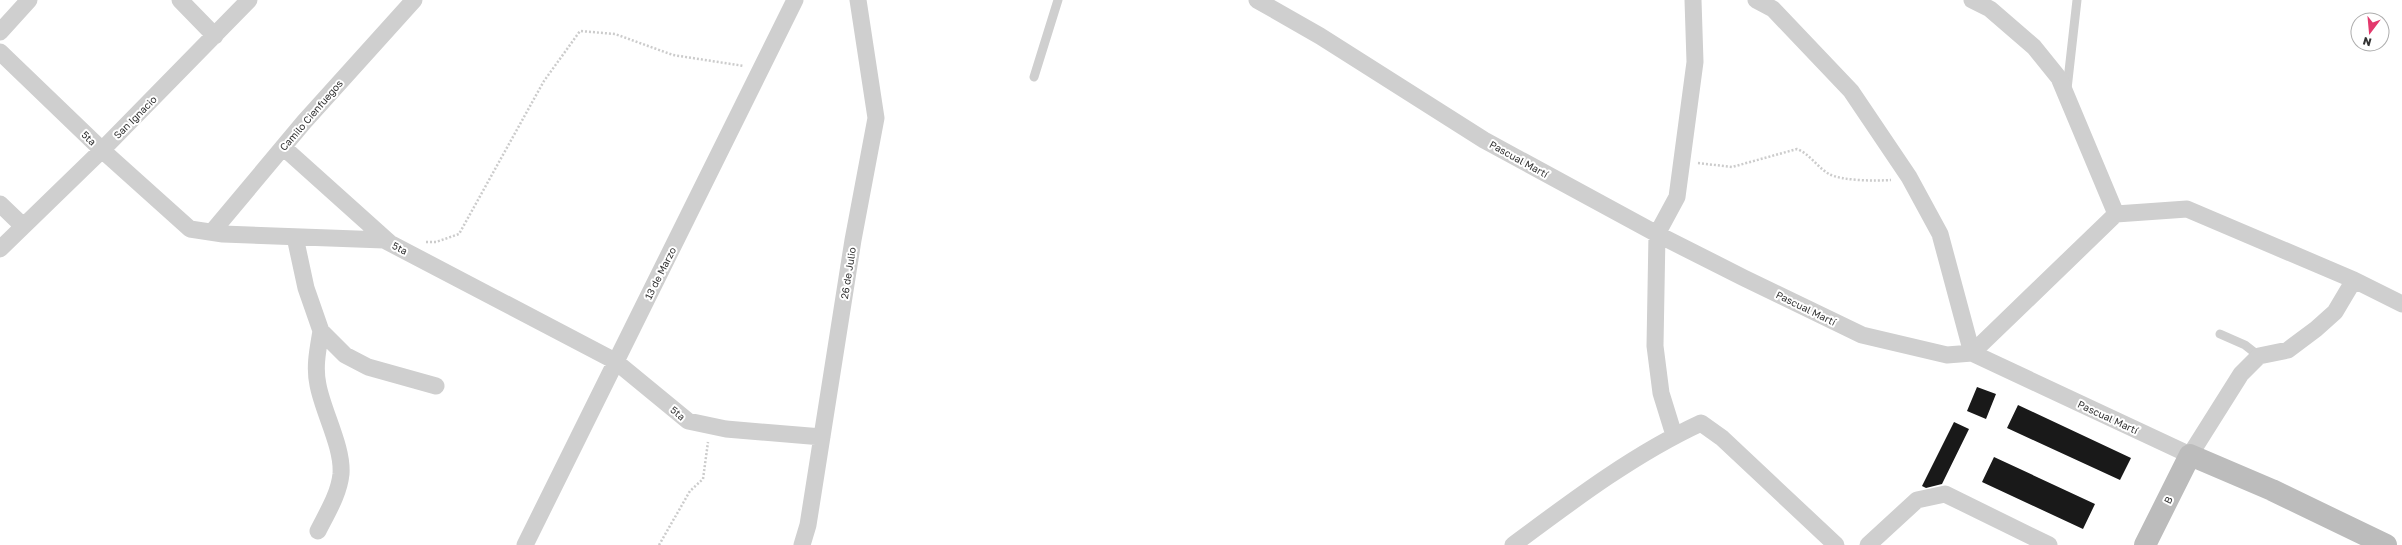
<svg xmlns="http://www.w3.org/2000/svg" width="2402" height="545" viewBox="0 0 2402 545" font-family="'Golos Text',sans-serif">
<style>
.building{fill:#191919}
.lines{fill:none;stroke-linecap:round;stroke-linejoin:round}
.path{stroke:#ccc;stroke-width:2.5;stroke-dasharray:2 2;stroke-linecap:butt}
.lane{stroke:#cfcfcf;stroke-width:9}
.street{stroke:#cfcfcf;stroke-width:17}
.secondary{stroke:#bcbcbc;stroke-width:22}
.labels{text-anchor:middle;stroke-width:4;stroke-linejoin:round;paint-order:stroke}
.street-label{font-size:10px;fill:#323232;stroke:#fff}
</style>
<rect width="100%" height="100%" fill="#fff"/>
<path class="building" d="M1977 387 1996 394 1986 419 1967 411Z
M2018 405 2131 458 2120 480 2007 428Z
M1954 422 1969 429 1942 484 1926 488 1922 486Z
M1994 457 2095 504 2083 529 1982 482Z"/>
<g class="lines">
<path class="path" d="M1698 163 1732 167 1797 149C1810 154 1817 167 1829 174 1842 181 1876 181 1891 180
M426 242H436L459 234 544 81 580 31 615 34 673 55 744 66
M659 545 690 491 703 479 708 442"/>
<path class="lane" d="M1034 77 1058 0
M2067 89 2077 0
M2220 334 2245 345 2259 356"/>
<path class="street" d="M180 0 215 36
M1257 0 1320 36 1484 140 1657 234 1744 278 1862 335 1947 355 1972 353 2190 455 2241 374 2259 356 2288 350 2316 329 2335 312 2354 280
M1756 0 1773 9 1851 91 1909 177 1940 234 1972 353 2116 214 2187 209 2354 280 2402 304
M1972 0 1990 9 2034 47 2059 78 2116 214
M0 32 29 0
M0 52 102 150 190 229 223 234 384 240 615 361 688 421 726 429 822 437
M283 147 390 243
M0 204 23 226
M212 232 304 122 414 0
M295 237 306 288 321 331 345 355 368 367 436 386
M0 249 102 150 249 0
M1674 435 1661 393 1655 346 1657 234 1677 197 1695 62 1693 0
M318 531C327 513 339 494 341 474 343 447 323 412 318 385 314 367 318 349 321 331
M525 545 795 0
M802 545 808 525 853 240 876 118 858 0
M1513 545C1572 501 1634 454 1701 423L1722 438 1836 545
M1868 545 1917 500 1945 494 2049 545"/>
<path class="secondary" d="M2145 545 2190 455 2272 490 2386 545"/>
</g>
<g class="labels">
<g class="street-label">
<text transform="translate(311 115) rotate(-49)" y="4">Camilo Cienfuegos</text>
<text transform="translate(135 117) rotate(-45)" y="4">San Ignacio</text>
<text transform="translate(89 138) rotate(44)" y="4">5ta</text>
<text transform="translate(1519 159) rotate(29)" y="4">Pascual Martí</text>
<text transform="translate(400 248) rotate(27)" y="4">5ta</text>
<text transform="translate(660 273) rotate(-63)" y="4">13 de Marzo</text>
<text transform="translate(848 273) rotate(-81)" y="4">26 de Julio</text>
<text transform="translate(1806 308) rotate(26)" y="4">Pascual Martí</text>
<text transform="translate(678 413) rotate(40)" y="4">5ta</text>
<text transform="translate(2108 417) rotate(25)" y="4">Pascual Martí</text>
<text transform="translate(2168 500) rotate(-63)" y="4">B</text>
</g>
</g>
<g transform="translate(2370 32) rotate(196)"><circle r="19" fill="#ffffff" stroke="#adadad"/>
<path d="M0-3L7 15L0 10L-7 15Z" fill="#e3396d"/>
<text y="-6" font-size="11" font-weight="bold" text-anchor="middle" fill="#323232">N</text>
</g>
</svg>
